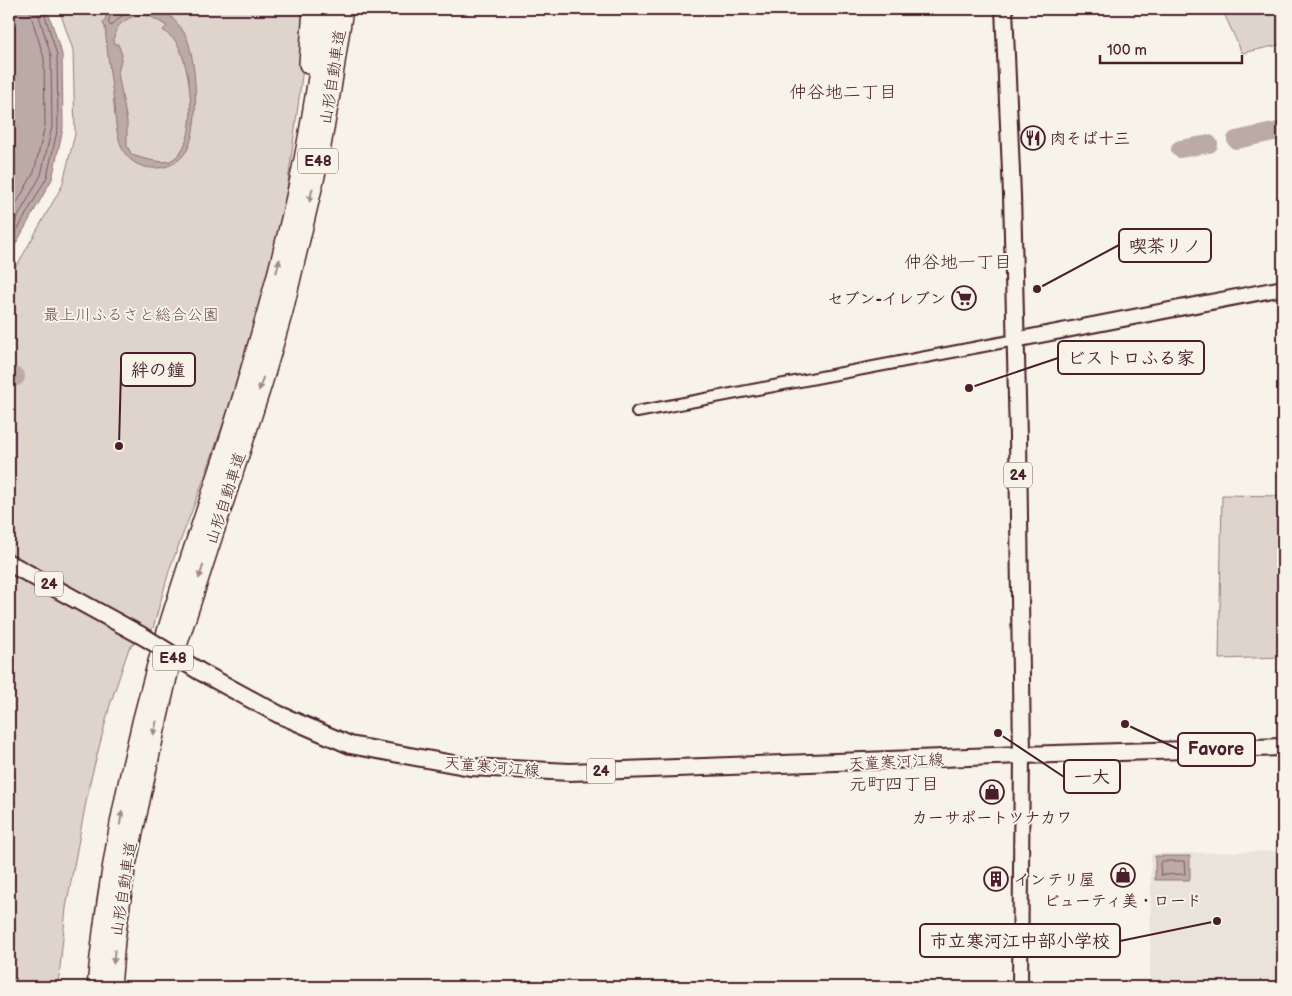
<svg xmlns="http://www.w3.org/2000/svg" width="1292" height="996" viewBox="0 0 1292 996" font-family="'Balsamiq Sans','Klee One',sans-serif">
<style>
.built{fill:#eae3da}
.green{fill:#ded4cc;stroke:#947a7c}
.water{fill:#bcaaa7;stroke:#8e7275;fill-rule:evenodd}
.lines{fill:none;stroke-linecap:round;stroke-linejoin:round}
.shore{stroke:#78575d;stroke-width:1}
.river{stroke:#bcaaa7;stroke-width:18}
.street-casing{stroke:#4a1f2b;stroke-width:14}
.secondary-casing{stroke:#4a1f2b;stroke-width:18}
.primary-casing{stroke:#4a1f2b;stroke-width:20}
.highway-casing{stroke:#4a1f2b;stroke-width:22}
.street{stroke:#f7f3e8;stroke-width:10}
.secondary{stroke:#f7f3e8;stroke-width:14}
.primary{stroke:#f7f3e8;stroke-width:16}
.highway{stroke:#f7f3e8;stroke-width:19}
.primary-bridge-casing{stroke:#4a1f2b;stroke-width:20;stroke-linecap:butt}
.primary-bridge{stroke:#f7f3e8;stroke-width:16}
.oneway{fill:#a0898a}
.labels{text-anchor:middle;stroke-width:4;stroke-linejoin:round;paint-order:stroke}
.shield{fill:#f7f3e8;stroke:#7e5f64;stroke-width:1}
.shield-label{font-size:15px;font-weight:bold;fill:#4a1f2b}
.street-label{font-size:16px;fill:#4a1f2b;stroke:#f7f3e8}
.poi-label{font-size:16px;font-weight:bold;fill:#4a1f2b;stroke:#f7f3e8;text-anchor:start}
.park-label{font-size:16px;fill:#6f4c53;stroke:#f7f3e8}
.neighbourhood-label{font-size:18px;fill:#4a1f2b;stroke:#f7f3e8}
.leader{fill:none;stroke:#4a1f2b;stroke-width:2}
.callout-dot{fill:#4a1f2b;stroke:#f7f3e8;stroke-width:2}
.callout{fill:#f7f3e8;stroke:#4a1f2b;stroke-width:2}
.callout-label{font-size:18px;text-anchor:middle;font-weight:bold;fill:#4a1f2b}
</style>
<rect width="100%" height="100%" fill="#f7f3e8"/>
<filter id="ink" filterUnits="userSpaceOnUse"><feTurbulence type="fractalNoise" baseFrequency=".02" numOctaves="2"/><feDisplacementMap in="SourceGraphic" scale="10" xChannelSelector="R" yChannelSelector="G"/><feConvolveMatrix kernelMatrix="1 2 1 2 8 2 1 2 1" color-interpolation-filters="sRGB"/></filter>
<g filter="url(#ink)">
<path class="built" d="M1283 851V987H1150L1151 854Z"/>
<path class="green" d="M59 9H308L306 45 286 197 274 259 227 413 201 487 170 568 153 628 129 648 110 705 89 786 66 908 58 987H9V274L19 262 62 186 75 134 73 50Z
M1222 9H1283V44L1242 53Z
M1222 495 1283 496V657L1219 659Z"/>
<path class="water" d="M9 9H47L62 54 63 128 52 179 9 256Z
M110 9H162C171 16 179 24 185 34 197 57 200 128 187 150 173 175 133 174 122 148 115 131 115 113 113 95 110 73 107 50 105 27L103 23ZM141 15 150 16 167 26 163 30C167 34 174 38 177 43 191 68 202 146 170 161 161 164 141 158 132 155L127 146V122L118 73 122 55 118 44H114C112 27 125 17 141 15Z
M1155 856H1190V880H1155Z"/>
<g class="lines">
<path class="shore" d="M113 9 108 22 111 26C115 23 118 18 123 15 133 7 146 10 158 14L160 13V9
M9 217 34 172 45 126 44 58 29 9
M9 233 41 175 52 127 51 56 37 9
M9 245 47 177 58 127 57 55 43 9
M1162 861H1184L1185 874 1161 875 1160 864Z"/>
<path class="river" d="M1236 140 1283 130
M1180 149 1209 144
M9 379 16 377"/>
<g class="street-casing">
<path id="street" d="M637 412 1015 340"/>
</g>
<g class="secondary-casing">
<path id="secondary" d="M1015 340 1283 288
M1020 987 1022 755"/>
</g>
<g class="primary-casing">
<path id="primary" d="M1004 9 1012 195 1018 437 1022 755
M9 563 146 638
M199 671 278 714 350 745 470 767 570 772 1022 755 1283 747"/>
</g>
<g class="highway-casing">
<path id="highway" d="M309 64 313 9
M97 987C107 879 127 774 156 669 184 570 221 473 249 375 270 304 290 231 304 159 314 109 321 59 328 9
M111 987 115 940 125 870 155 730 168 673 262 384 283 311 318 163 331 89 343 9"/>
</g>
<use href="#street" class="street"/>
<use href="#secondary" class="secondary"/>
<use href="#primary" class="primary"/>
<use href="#highway" class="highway"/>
<g class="primary-bridge-casing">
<path id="primary-bridge" d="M146 638 199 671"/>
</g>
<use href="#primary-bridge" class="primary-bridge"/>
</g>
<defs><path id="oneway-solid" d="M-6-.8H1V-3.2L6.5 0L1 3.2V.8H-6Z" transform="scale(1.25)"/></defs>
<g class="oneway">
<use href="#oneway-solid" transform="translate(311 195) rotate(103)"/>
<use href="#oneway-solid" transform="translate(278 266) rotate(-76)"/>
<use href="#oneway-solid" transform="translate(261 384) rotate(107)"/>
<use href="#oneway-solid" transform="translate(201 572) rotate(108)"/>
<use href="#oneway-solid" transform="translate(155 728) rotate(103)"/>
<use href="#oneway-solid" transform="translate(121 818) rotate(-80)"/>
<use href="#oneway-solid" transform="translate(114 957) rotate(95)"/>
</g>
</g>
<defs>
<g id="restaurant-ring" transform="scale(1.25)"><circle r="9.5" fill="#f7f3e8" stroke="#4a1f2b" stroke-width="1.5"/><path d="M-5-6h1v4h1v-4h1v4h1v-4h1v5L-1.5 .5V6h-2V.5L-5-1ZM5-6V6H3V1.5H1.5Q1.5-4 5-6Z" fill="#4a1f2b"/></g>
<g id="supermarket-ring" transform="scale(1.25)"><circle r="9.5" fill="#f7f3e8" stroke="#4a1f2b" stroke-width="1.5"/><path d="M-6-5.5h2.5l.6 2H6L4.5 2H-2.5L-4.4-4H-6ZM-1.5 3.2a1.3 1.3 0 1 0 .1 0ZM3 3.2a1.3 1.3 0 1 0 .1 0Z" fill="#4a1f2b"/></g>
<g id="shop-ring" transform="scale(1.25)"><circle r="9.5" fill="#f7f3e8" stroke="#4a1f2b" stroke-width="1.5"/><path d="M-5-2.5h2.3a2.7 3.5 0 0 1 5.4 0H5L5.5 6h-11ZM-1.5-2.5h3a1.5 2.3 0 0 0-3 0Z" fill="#4a1f2b"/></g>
<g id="building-ring" transform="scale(1.25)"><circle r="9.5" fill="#f7f3e8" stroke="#4a1f2b" stroke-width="1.5"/><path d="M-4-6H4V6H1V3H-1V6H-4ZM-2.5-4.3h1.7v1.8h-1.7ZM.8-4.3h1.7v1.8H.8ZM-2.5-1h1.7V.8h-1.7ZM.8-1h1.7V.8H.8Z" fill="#4a1f2b"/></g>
</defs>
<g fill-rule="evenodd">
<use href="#restaurant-ring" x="1033" y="138"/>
<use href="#supermarket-ring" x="964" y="298"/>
<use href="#shop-ring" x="992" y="792"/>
<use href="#shop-ring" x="1123" y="875"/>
<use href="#building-ring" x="996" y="879"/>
</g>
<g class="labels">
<g class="shield">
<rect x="298" y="148.5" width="40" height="25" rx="4"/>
<rect x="1004" y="462.5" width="28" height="25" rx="4"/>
<rect x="35" y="571.5" width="28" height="25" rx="4"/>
<rect x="153" y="645.5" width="40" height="25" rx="4"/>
<rect x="587" y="758.5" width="28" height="25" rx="4"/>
</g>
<g class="shield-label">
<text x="318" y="166">E48</text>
<text x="1018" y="480">24</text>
<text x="49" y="589">24</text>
<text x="173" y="663">E48</text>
<text x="601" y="776">24</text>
</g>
<g class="street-label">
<text transform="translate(332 77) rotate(-81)" y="6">山形自動車道</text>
<text transform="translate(225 498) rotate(-72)" y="6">山形自動車道</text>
<text transform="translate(896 761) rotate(-3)" y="6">天童寒河江線</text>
<text transform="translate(492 766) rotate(5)" y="6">天童寒河江線</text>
<text transform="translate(123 889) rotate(-81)" y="6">山形自動車道</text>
</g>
<g class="poi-label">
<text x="1050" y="144">肉そば十三</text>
<text x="946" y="304" text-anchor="end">セブン-イレブン</text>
<text x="992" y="823" text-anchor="middle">カーサポートツナカワ</text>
<text x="1014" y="885">インテリ屋</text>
<text x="1123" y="906" text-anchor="middle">ビューティ美・ロード</text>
</g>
<g class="park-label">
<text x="131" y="320">最上川ふるさと総合公園</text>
</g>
<g class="neighbourhood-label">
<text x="843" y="98">仲谷地二丁目</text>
<text x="958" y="268">仲谷地一丁目</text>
<text x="894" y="790">元町四丁目</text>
</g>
</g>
<path class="leader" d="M1037 289L1119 245M969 388L1058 358M119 446L121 370M1125 724L1178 749M998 733L1064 777M1217 921L1120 941"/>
<g class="callout-dot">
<circle cx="1037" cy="289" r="5"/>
<circle cx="969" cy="388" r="5"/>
<circle cx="119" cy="446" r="5"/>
<circle cx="1125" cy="724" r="5"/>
<circle cx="998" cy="733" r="5"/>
<circle cx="1217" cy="921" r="5"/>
</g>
<g class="callout">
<rect x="1119" y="229" width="92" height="33" rx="5"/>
<rect x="1058" y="341" width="146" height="33" rx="5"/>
<rect x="121" y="353" width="74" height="33" rx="5"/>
<rect x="1178" y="733" width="77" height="33" rx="5"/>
<rect x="1064" y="760" width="56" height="33" rx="5"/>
<rect x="920" y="924" width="200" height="33" rx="5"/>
</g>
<g class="callout-label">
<text x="1165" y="252">喫茶リノ</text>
<text x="1131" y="364">ビストロふる家</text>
<text x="158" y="376">絆の鐘</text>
<text x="1216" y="755">Favore</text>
<text x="1092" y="783">一大</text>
<text x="1020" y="947">市立寒河江中部小学校</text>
</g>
<rect width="1292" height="996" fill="none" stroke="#f7f3e8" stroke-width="30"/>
<rect x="15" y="15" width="1262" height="966" fill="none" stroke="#4a1f2b" stroke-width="2" filter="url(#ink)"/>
<path d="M1100 55v8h142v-8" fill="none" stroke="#4a1f2b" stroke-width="2.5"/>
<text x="1107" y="55" font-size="15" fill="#4a1f2b" stroke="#f7f3e8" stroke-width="4" paint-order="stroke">100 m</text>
</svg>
